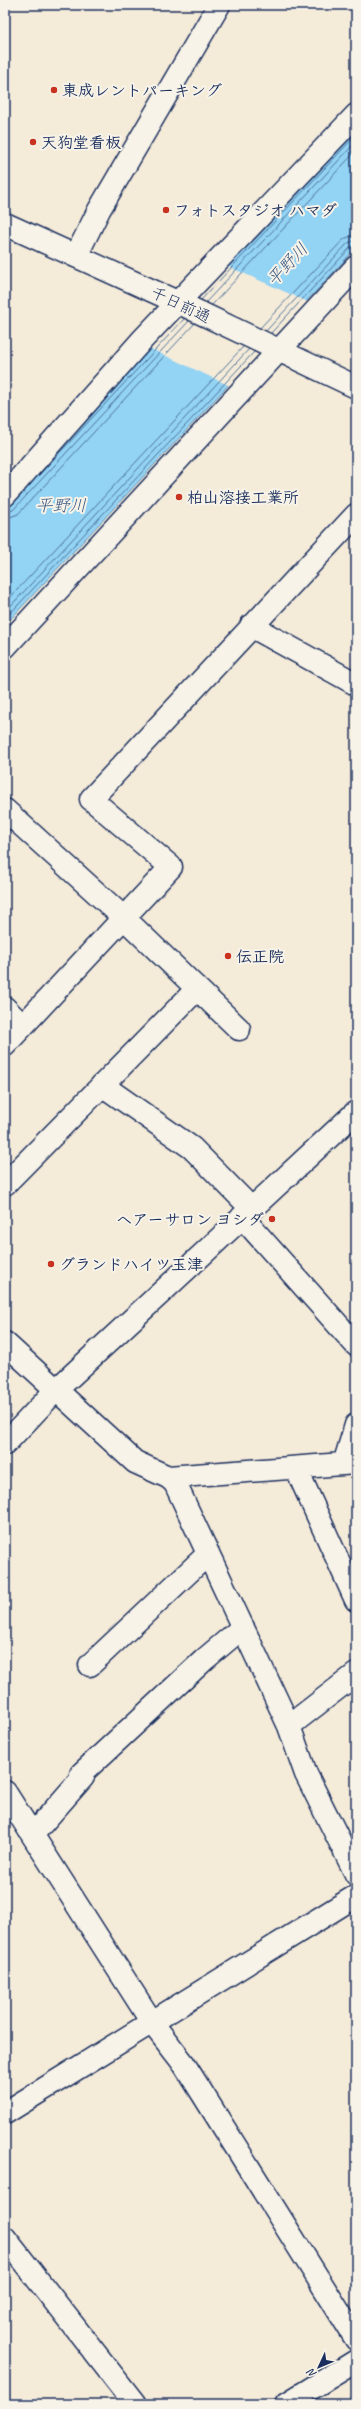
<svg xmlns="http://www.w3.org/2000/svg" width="361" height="2409" viewBox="0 0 361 2409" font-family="Caveat,'Klee One',sans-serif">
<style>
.water{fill:#93d3f4;stroke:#6391b8}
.pier{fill:#f5ebd9}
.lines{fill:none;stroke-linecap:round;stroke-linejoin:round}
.shore{stroke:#4b719a;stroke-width:1}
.minor-casing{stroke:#1b2f5e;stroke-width:25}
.major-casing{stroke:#1b2f5e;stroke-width:25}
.minor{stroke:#f7f3e8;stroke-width:22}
.major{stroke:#f7f3e8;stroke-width:22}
.poi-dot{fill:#c8321e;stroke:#f7f3e8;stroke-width:1.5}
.labels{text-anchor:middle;stroke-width:4;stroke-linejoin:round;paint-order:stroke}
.poi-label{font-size:16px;font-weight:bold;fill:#1b2f5e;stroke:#f7f3e8;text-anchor:start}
.street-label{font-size:16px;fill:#1b2f5e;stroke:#f7f3e8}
.water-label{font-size:17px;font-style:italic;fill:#395884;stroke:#f7f3e8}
</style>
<rect width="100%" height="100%" fill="#f5ebd9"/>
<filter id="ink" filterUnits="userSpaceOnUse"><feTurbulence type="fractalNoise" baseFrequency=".025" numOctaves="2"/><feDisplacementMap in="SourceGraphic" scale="8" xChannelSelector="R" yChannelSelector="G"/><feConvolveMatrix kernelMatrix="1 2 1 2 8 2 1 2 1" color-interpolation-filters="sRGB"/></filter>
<g filter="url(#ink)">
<path class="water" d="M356 129V248L5 625V505Z"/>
<path class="pier" d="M227 266 308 302 230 386 149 348Z"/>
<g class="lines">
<path class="shore" d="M201 300 356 135
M206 302 356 142
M212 305 356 151
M260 328 344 239 356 234
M266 331 348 243 356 240
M271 333 351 247 356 245
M39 475 184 319
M5 513 13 510 189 321
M5 519 18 514 195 323
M5 603 243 347
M5 612 249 349
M5 619 254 352"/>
<g class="minor-casing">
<path id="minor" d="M76 256 99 210 219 5
M5 495 143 339 356 115
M251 626 356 684
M5 647 356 267
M5 810 124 918 239 1029
M5 1008 23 1026
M5 1045 171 867 91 799 356 515
M102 1085 192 1148 251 1208
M5 1184 197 989
M242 1217 356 1345
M5 1343 135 1462 168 1477 175 1483 289 1726 306 1774 356 1874
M5 1444 55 1391 356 1112
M344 1464 356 1425
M296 1468 356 1600
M168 1477 356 1463
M90 1665 208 1554
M289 1726 356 1674
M5 1792 153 2024 184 2064 356 2339
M33 1834 83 1777 81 1774 205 1659 243 1627
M5 2113 356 1896
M5 2238 135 2404"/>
</g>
<g class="major-casing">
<path id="major" d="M5 224 188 307 356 387
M286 2404 356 2361"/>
</g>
<use href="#minor" class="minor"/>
<use href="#major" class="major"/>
</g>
</g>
<g class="poi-dot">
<circle cx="54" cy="90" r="4"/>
<circle cx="33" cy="142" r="4"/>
<circle cx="166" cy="210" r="4"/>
<circle cx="179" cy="497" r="4"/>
<circle cx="228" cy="956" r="4"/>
<circle cx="272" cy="1219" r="4"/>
<circle cx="51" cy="1264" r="4"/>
</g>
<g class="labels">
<g class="poi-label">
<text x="62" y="96">東成レントパーキング</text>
<text x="41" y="148">天狗堂看板</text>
<text x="174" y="216">フォトスタジオ ハマダ</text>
<text x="187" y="503">柏山溶接工業所</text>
<text x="236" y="962">伝正院</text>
<text x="264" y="1225" text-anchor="end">ヘアーサロン ヨシダ</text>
<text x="59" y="1270">グランドハイツ玉津</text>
</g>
<g class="street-label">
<text transform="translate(181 304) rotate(25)" y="6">千日前通</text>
</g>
<g class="water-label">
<text transform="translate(287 264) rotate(-47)" y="6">平野川</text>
<text x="61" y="511">平野川</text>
</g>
</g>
<rect width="361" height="2409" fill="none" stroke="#f7f3e8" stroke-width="20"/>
<rect x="10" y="10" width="341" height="2389" fill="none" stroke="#1b2f5e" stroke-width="1.5" filter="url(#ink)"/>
<g transform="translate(319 2367) rotate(226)" stroke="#f7f3e8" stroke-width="3" paint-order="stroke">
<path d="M0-3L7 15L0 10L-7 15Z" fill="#1b2f5e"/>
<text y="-6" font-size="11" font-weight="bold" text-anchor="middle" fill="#1b2f5e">N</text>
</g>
</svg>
